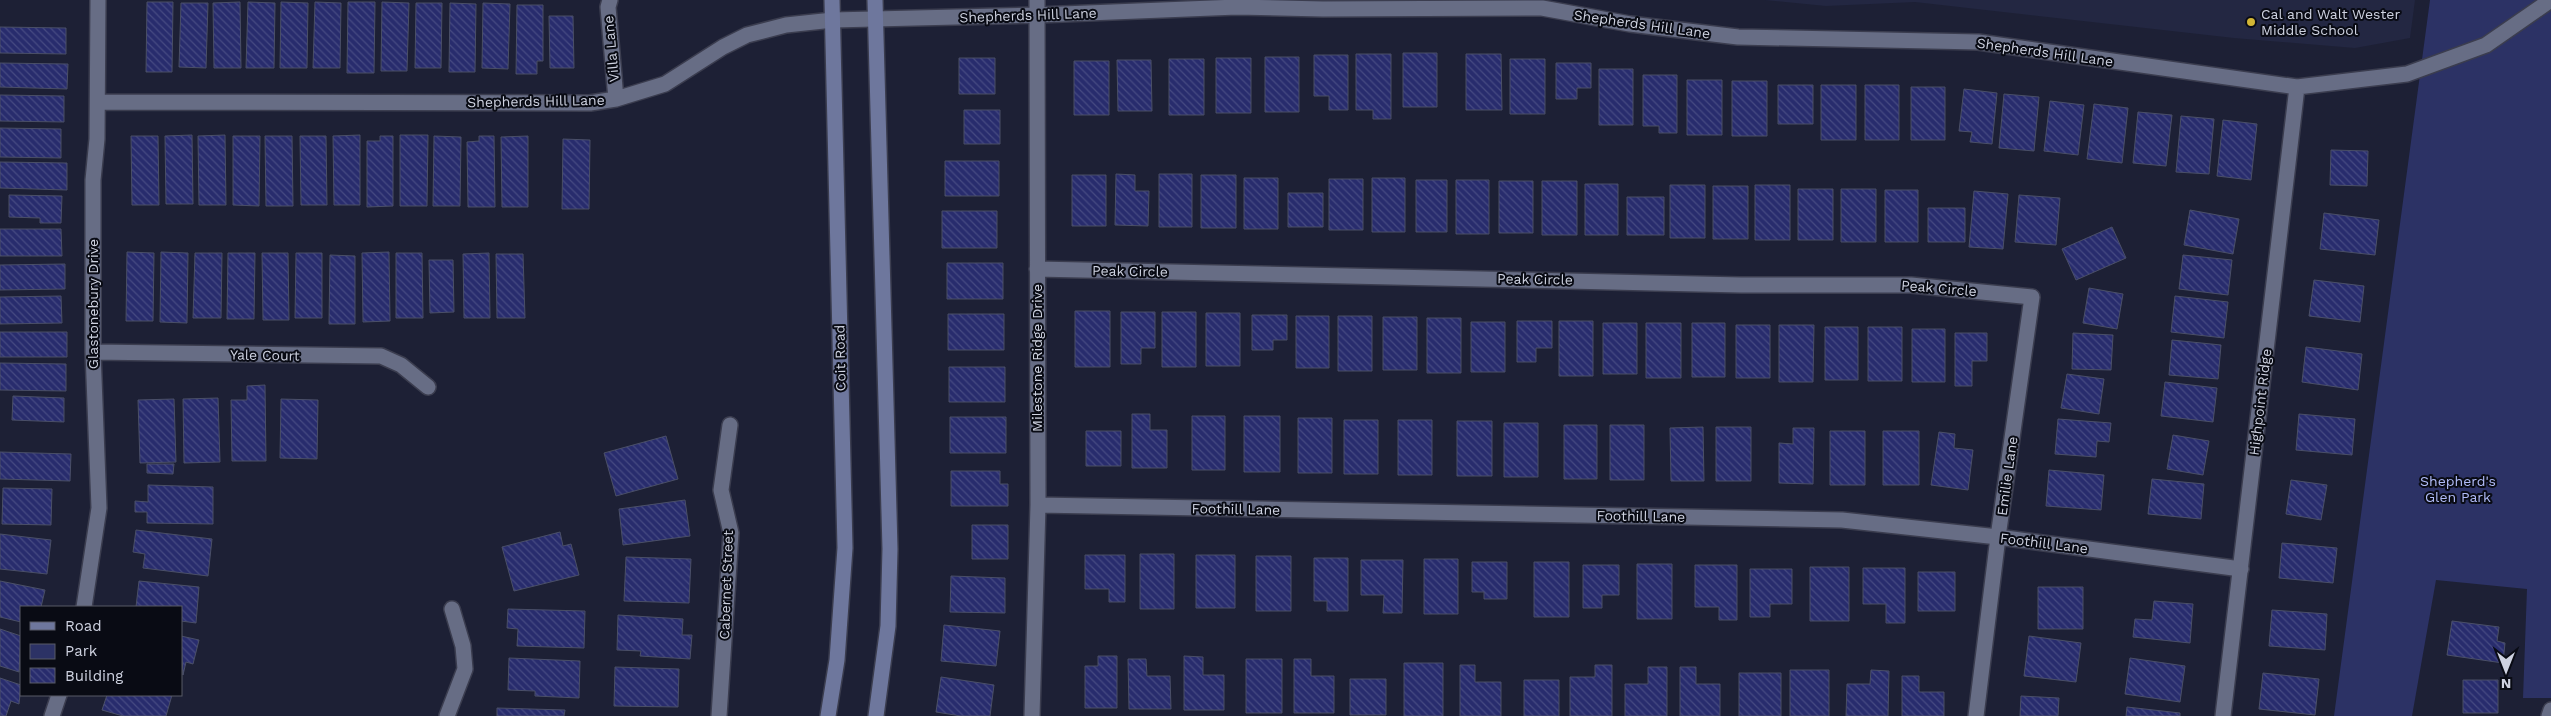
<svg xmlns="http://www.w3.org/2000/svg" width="2551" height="716" viewBox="0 0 2551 716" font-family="'Work Sans',sans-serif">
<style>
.built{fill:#232742}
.park{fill:#2c3265}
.building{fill:url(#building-back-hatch);stroke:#4a4f67}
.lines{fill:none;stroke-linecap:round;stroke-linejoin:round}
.street-casing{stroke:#3b3d4f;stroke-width:18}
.secondary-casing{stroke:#3b3d4f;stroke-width:18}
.street{stroke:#676d85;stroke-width:15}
.secondary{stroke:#6e779d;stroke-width:15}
.poi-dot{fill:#d3b635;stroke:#090b14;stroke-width:2}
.labels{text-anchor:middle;stroke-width:4;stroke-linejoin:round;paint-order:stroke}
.poi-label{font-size:14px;fill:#ced2e0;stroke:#090b14;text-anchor:start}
.street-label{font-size:14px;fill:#ced2e0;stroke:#090b14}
.park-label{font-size:14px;fill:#b1bcf8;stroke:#090b14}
</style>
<defs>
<pattern id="building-back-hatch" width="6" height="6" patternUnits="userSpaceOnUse" patternTransform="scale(1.25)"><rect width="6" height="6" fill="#282c6d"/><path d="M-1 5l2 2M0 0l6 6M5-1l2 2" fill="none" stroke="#464a82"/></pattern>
</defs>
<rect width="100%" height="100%" fill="#1d2035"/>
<path class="built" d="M1765 0H2415L2410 38 2355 48 2234 38 1915 2 1826 6Z"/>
<path class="park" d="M2430 0H2551V698H2523L2527 589 2436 580 2412 716H2334Z"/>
<path class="building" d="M147 2H173L172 72H146Z
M240 2 241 68H214L213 3Z
M248 2 275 3 274 68H246Z
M281 2 308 3 307 68H280Z
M315 2 341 3 340 68H313Z
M348 2H375L374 73H347Z
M382 2 409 3 407 71H381Z
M181 3H208L206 68 179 67Z
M416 3H442L441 68H415Z
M450 3 476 4 475 72H449Z
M483 3 510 4 508 69 482 68Z
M517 5H543V61H537V74H516Z
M549 16H573L574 68H550Z
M0 27 66 28V54L0 53Z
M1403 53H1437V107H1403Z
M1356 54H1391V119H1373V110H1356Z
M1466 54H1501L1502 110H1466Z
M1314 55H1348V110H1329V96H1314Z
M1265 57H1299V112H1265Z
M959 58H995V94H959Z
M1216 58H1251V113H1216Z
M1169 59H1204V115H1169Z
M1510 59H1545V114H1510Z
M1117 60H1151L1152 111H1118Z
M1074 61H1109V115H1074Z
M0 63 68 64 67 89 0 87Z
M1556 63H1591V88H1577V99H1556Z
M1599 69H1633V125H1599Z
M1643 75H1677V133H1659V126H1643Z
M1687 80H1722V135H1687Z
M1732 81H1767V136H1732Z
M1778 85H1813V124H1778Z
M1821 85H1856V140H1821Z
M1865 85H1899V140H1865Z
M1911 87H1945V140H1911Z
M1964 89 1997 93 1992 144 1970 142 1972 132 1959 131Z
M2004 94 2039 97 2034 151 1999 148Z
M0 95 64 96V122L0 121Z
M2050 101 2084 105 2078 155 2044 151Z
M2094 104 2128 108 2122 163 2087 159Z
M964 110H1000V144H964Z
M2138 112 2172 115 2166 166 2133 163Z
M2181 116 2214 119 2209 174 2176 172Z
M2223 120 2257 124 2251 180 2217 176Z
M0 128 61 129V158L0 157Z
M192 135 193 204H166L165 136Z
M225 135 226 205H199L198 136Z
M360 135V205H334L333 136Z
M400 135H428L427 206H400Z
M131 136H158L159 205H132Z
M233 136H260L259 206 233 205Z
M265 136H292L293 206H266Z
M300 136H326L327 205H301Z
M380 136H393V206L367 207V141H380Z
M434 136 461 137 460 206H433Z
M479 136H494L495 207H468L467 142 479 141Z
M528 136V207H502L501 137Z
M563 139 590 140 589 209H562Z
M2331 150 2368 151 2367 186 2330 185Z
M945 161H999V196H945Z
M0 162 67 163V190L0 188Z
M1116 174 1135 175V191H1149L1148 226 1115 225Z
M1159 174H1192V227H1159Z
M1072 175H1106V226H1072Z
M1201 175H1236V228H1201Z
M1244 178H1278V229H1244Z
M1372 178H1405V232H1372Z
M1329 179H1363V230H1329Z
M1416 180H1447V232H1416Z
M1456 180H1489V234H1456Z
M1499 181H1533V233H1499Z
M1542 181H1577V235H1542Z
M1585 184H1618V235H1585Z
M1670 185H1705V238H1670Z
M1755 185H1790V240H1755Z
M1713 186H1748V239H1713Z
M1798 189H1833V240H1798Z
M1841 189H1876V242H1841Z
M1885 190H1918V242H1885Z
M1974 191 2008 194 2003 249 1969 247Z
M1288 193H1323V227H1288Z
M9 195 62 196 61 223H40V218L9 217Z
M2019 195 2060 198 2056 245 2015 242Z
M1627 197H1664V235H1627Z
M1928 208H1965V242H1928Z
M2190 210 2239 219 2233 254 2184 245Z
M942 211H997V248H942Z
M2324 213 2379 220 2375 255 2320 249Z
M2112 227 2126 258 2076 280 2062 249Z
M0 229H61L62 256H0Z
M127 252 154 253 153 321H126Z
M161 252 188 253 187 323 160 322Z
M389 252 390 321 363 322 362 253Z
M195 253H222L221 318H193Z
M228 253H255L254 319H227Z
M262 253H288L289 320H263Z
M296 253H322V318H295Z
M396 253H422L423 318H396Z
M489 253 490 318H464L463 254Z
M496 254H523L525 318H497Z
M330 255 355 256V324H329Z
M2183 255 2232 260 2228 295 2179 289Z
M429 260H453L454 312 430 313Z
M947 263H1003V299H947Z
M65 264V289L0 290V265Z
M2314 280 2364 286 2360 322 2309 316Z
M2089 288 2123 294 2117 329 2083 323Z
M61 296 62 323 0 324V297Z
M2175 296 2228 302 2224 338 2171 332Z
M1075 311H1110V367H1075Z
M1121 312H1155V348H1141V364H1121Z
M1162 312H1196V367H1162Z
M1206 313H1240V366H1206Z
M948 314H1004V350H948Z
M1252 315H1287V340H1273V350H1252Z
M1296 316H1329V368H1296Z
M1338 316H1372V371H1338Z
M1383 317H1417V370H1383Z
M1427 318H1461V373H1427Z
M1517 321H1552V348H1536V362H1517Z
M1559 321H1593V376H1559Z
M1471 322H1505V372H1471Z
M1603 323H1637V374H1603Z
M1646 323H1681V378H1646Z
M1692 323H1725V377H1692Z
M1736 325H1770V378H1736Z
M1779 325H1814L1813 382H1779Z
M1825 327H1858V380H1825Z
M1868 327H1902V381H1868Z
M1912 329H1945V382H1912Z
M0 332H67V357H0Z
M1955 333H1987V361H1972V386H1955Z
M2073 333 2113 335 2111 370 2072 369Z
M2172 340 2221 345 2218 379 2169 375Z
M2306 347 2362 354 2358 390 2302 382Z
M0 363 66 364V391L0 390Z
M949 367H1005V402H949Z
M2067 374 2104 379 2099 414 2061 408Z
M2165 382 2217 388 2213 422 2161 416Z
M265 385 266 461H232L231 400H247V386Z
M13 396 64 398V422L12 420Z
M218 398 220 462 184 463 183 399Z
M174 399 176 462 140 463 138 400Z
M281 399 318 400 317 459 280 458Z
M1132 414H1150V430H1167V468H1132Z
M2299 414 2355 419 2352 455 2296 450Z
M1192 416H1225V470H1192Z
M1244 416H1280V472H1244Z
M950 417H1006V453H950Z
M1298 418H1332V473H1298Z
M2058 419 2111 423 2109 442 2097 441 2096 457 2055 454Z
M1344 420H1378V474H1344Z
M1398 420H1432V475H1398Z
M1457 421H1492V476H1457Z
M1504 423H1538V477H1504Z
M1564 425H1597V479H1564Z
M1610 425H1644V480H1610Z
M1703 427 1704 481H1671L1670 428Z
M1716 427H1751V481H1716Z
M1793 428H1814L1813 484 1779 483V443L1793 444Z
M1086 431H1121V466H1086Z
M1830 431H1865V485H1830Z
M1883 431H1919V485H1883Z
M1939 432 1955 434 1954 448 1973 450 1968 490 1931 485Z
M2173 435 2209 441 2203 475 2167 469Z
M666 436 678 479 616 496 604 453Z
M0 452 71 454 70 481 0 479Z
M147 464H174L173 474 147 473Z
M2049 470 2104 475 2101 510 2046 506Z
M951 471H1000V484H1008V506H951Z
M2152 479 2204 484 2201 519 2148 514Z
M2291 480 2327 485 2321 520 2286 514Z
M148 485 213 487V524L147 523V512H135V501L148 502Z
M3 488 52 489 51 525 2 524Z
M685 500 690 536 623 545 619 509Z
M972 525H1008V559H972Z
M136 530 212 539 208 576 143 568 145 554 133 552Z
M560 532 563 546 571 544 579 575 514 591 502 547Z
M0 534 51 540 47 574 0 569Z
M2282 543 2337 548 2333 583 2279 578Z
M1140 554H1174V609H1140Z
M1085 555H1125V602H1109V589H1085Z
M1196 555H1235V608H1196Z
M1256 556H1291V611H1256Z
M626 557 691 559 689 603 624 601Z
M1314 558H1348V611H1327V601H1314Z
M1424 559H1458V614H1424Z
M1361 560H1403L1402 613H1383L1384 595H1361Z
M1472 562H1507V599H1484V592H1472Z
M1534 562H1569V617H1534Z
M1637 564H1672V619H1637Z
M1583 565H1619V595H1602V608H1583Z
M1695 565H1737V620H1719V607H1695Z
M1810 567H1849V621H1810Z
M1863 568H1905V623H1886V604H1863Z
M1750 569H1792V604H1770V617H1750Z
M1918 572H1955V611H1918Z
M951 576 1005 578V613L950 612Z
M0 581 45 590 41 607H21V622L0 617Z
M139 581 199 587 196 623 181 621V607H136Z
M2038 587H2083V629H2038Z
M2154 601 2193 604 2190 643 2133 637 2135 619 2152 620Z
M508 609 585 611 584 648 517 646 518 629 507 628Z
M2272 610 2327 614 2325 650 2269 646Z
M618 615 683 619 682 635H692L690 659 640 656 641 651 617 650Z
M2452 621 2499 627 2497 641 2505 643 2503 663 2447 655Z
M944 625 1000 631 996 666 941 661Z
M0 629 21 636 19 672 0 666Z
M181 636 199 640 193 664 186 662 183 675Z
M2029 636 2081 643 2076 682 2024 676Z
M1098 656H1117V708H1085V666H1098Z
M1184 656 1203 657V675H1224V710H1184Z
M509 658 580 661 579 698 535 696V691L508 690Z
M2130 658 2185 666 2180 702 2125 694Z
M1128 659H1146L1147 676H1170L1171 709H1129Z
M1246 659H1282V713H1246Z
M1294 659H1311V676H1334V713H1294Z
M1404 663H1443V716H1404Z
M1460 665H1475V682H1501V716H1460Z
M1595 665H1612V716H1570V677H1595Z
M615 667 679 669 678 707 614 706Z
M1648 667H1667V716H1625V684H1648Z
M1680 667H1696V684H1720V716H1680Z
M1790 670H1829V716H1790Z
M1871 670 1889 671 1888 716H1846L1847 684H1870Z
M1739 673H1781V716H1739Z
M2263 673 2319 679 2315 715 2259 709Z
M1902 676H1919V692H1944V716H1902Z
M941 677 994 685 990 716H961L936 712Z
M0 678 21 685 19 704 11 701 6 716H0Z
M1350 679H1386V715H1350Z
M1524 680H1559V716H1524Z
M2463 680H2498V713H2463Z
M107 695H172L166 716H123L102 710Z
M2021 696 2059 698 2058 716H2020Z
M2127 707 2180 713V716H2126Z
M497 708 565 710 564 716H497Z"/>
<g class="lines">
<g class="street-casing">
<path id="street" d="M610 0 608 7 616 99
M98 102 590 103 616 99 665 84 723 47 747 35 786 25 833 20 1038 15 1237 7 1323 9 1542 8 1630 24 1738 37 1978 42 2297 87 2407 74 2486 45 2551 0
M1037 269 1741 285H1911L2032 297 1998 537 1976 716
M93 352 381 356 401 365 428 387
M1038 505 1842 520 1998 537 2241 569
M84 607 99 508 93 352V180L97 139 98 0
M52 716 59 695
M447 716 465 669 463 646 452 609
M719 716 731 533 721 490 730 425
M1032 716 1038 505 1037 0
M2223 716 2297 87
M2549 716 2551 710"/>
</g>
<g class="secondary-casing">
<path id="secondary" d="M875 0 890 549 888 626 876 716
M828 716 837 660 845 548 832 0"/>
</g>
<use href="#street" class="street"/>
<use href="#secondary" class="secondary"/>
</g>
<circle class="poi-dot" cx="2251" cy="22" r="5"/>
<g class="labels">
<g class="poi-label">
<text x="2261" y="19">Cal and Walt Wester<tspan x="2261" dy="16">Middle School</tspan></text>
</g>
<g class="street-label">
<text transform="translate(1028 15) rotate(-2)" y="5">Shepherds Hill Lane</text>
<text transform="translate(1642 24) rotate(8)" y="5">Shepherds Hill Lane</text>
<text transform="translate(611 49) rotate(-95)" y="5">Villa Lane</text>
<text transform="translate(2045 52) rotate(8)" y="5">Shepherds Hill Lane</text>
<text transform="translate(536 101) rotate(-1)" y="5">Shepherds Hill Lane</text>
<text transform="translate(1130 271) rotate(1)" y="5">Peak Circle</text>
<text transform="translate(1535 279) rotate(1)" y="5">Peak Circle</text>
<text transform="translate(1939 288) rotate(5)" y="5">Peak Circle</text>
<text transform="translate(93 304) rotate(-90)" y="5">Glastonebury Drive</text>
<text transform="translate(265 355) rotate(1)" y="5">Yale Court</text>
<text transform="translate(840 358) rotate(-91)" y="5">Coit Road</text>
<text transform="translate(1037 358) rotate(-90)" y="5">Milestone Ridge Drive</text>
<text transform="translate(2260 402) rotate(-83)" y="5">Highpoint Ridge</text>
<text transform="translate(2007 476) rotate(-82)" y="5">Emilie Lane</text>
<text transform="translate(1236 509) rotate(1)" y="5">Foothill Lane</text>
<text transform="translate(1641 516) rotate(1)" y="5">Foothill Lane</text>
<text transform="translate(2044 543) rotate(7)" y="5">Foothill Lane</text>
<text transform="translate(726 585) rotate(-88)" y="5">Cabernet Street</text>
</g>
<g class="park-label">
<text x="2458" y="486">Shepherd's<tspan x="2458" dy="16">Glen Park</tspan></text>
</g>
</g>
<rect x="20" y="606" width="162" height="90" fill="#090b14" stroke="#585b66"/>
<rect x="30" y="622" width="25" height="8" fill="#6e779d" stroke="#585b66"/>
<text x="65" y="631" font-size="15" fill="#ced2e0">Road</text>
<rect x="30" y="644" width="25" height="15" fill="#2c3265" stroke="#585b66"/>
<text x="65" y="656" font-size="15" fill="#ced2e0">Park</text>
<rect x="30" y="668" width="25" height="15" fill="url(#building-back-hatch)" stroke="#585b66"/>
<text x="65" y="681" font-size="15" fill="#ced2e0">Building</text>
<g transform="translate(2506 671) rotate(180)" stroke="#090b14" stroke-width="4" paint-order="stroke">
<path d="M0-4L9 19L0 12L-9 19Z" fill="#ced2e0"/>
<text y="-8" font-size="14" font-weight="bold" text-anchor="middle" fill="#ced2e0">N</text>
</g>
</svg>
